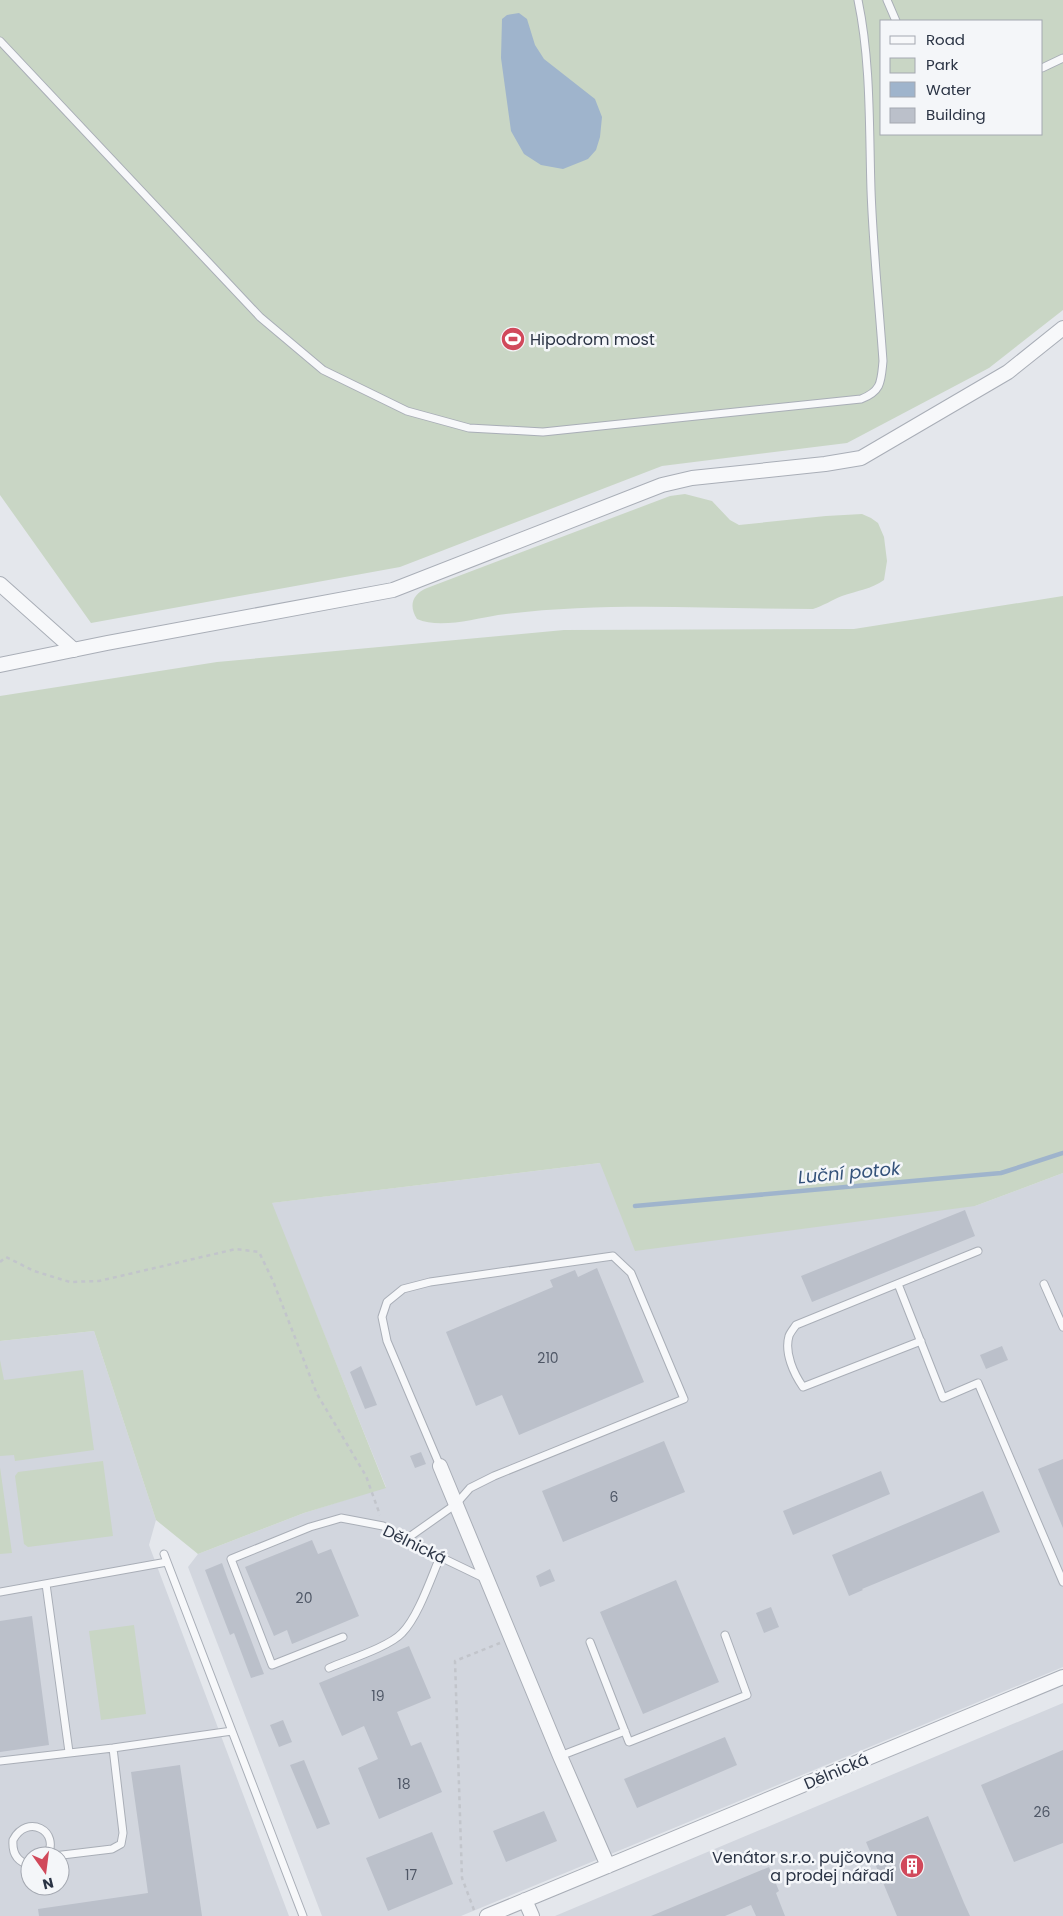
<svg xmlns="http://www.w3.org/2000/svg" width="1063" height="1916" viewBox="0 0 1063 1916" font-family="Poppins,sans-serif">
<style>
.built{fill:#d2d6de;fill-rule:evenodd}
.green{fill:#c9d6c5;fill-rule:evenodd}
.water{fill:#9fb4cc}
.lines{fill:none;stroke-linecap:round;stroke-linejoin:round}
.stream{stroke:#9fb4cc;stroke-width:4.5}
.building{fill:#bbc0ca}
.service-casing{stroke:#a9aeb7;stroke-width:9}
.minor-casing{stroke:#a9aeb7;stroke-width:16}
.path{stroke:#c2c5cb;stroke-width:2.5;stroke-dasharray:4 4;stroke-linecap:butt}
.service{stroke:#f7f8fa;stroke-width:7}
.minor{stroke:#f7f8fa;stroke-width:14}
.labels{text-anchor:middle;stroke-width:5;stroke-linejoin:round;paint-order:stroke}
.number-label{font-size:14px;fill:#4f5766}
.poi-label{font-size:16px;fill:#2b3445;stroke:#f4f6f9;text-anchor:start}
.street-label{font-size:16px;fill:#2b3445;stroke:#f4f6f9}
.water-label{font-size:18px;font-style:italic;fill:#34527a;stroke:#f4f6f9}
</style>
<rect width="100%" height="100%" fill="#e4e7ec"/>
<path class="built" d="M600 1163 975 1206 1063 1173V1667L461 1916H322L188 1567 198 1554 304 1513 386 1487 271 1203Z
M94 1331 156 1520 149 1545 289 1916H0V1341ZM30 1856H60V1886H30Z
M1063 1703V1916H555Z"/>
<path class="green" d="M0 0H1063V310L989 368 847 443 662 466 400 567 91 623 0 495ZM882 21H1042V134H882Z
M685 494 712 501 730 520 739 525 826 516 862 514 871 518 878 523 884 537 887 561 884 580C872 589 856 591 842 596 832 600 823 606 813 609 708 609 603 601 498 615 474 619 439 629 417 619 408 605 413 594 427 588L670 496Z
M1063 596V1173L975 1206 635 1251 600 1163 272 1203 386 1488 304 1513 198 1554 156 1520 94 1331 0 1341V696L217 662 564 630 854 629Z
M0 1360 4 1380 83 1370 94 1450 15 1461 14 1455 0 1456Z
M103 1461 113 1536 28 1547 24 1544 15 1476 18 1472Z
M0 1467 12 1553 0 1554Z
M134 1625 146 1714 101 1720 89 1631Z"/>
<path class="water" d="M519 13 527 19 535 45 544 59 595 99 602 117 600 137 596 150 588 159 563 169 541 165 524 154 511 131 501 58 502 19 507 15Z"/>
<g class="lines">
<path class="stream" d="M635 1206 1001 1173 1063 1153"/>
</g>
<path class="building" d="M965 1210 975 1236 812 1302 801 1276Z
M597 1268 644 1382 519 1435 502 1395 476 1406 446 1332 553 1287 550 1280 575 1270 578 1277Z
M1002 1346 1008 1360 986 1369 980 1355Z
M361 1366 377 1405 365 1409 350 1372Z
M664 1441 685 1492 563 1542 542 1491Z
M421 1452 426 1464 415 1468 410 1456Z
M1063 1459V1528L1038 1469Z
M881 1471 890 1494 793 1535 783 1511Z
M983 1491 1000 1532 862 1589 863 1590 849 1596 832 1555Z
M312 1540 318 1554 331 1549 359 1616 292 1644 287 1630 274 1636 245 1567Z
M222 1563 227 1577 264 1674 251 1678 234 1633 230 1635 205 1570Z
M550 1569 555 1581 540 1587 536 1576Z
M676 1580 719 1682 643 1714 600 1612Z
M771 1607 779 1627 764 1633 756 1613Z
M32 1616 49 1745 0 1752V1621Z
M409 1646 431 1698 397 1712 411 1746 421 1742 442 1792 379 1819 358 1768 378 1759 364 1726 342 1736 319 1683Z
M283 1720 292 1742 279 1747 270 1725Z
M725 1737 737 1765 637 1808 624 1779Z
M1063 1750V1843L1014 1862 981 1785Z
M304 1760 330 1824 317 1829 290 1765Z
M180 1765 202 1916H39L38 1909 148 1893 131 1772Z
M544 1811 557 1841 506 1862 493 1831Z
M928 1816 964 1903 970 1916H897L866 1842Z
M432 1832 453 1884 388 1911 366 1858Z
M769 1867 779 1891 776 1893 785 1916H756L751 1905 725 1916H651Z"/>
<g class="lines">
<g class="service-casing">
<path id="service" d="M887 0 896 21
M0 41 260 317 323 370 407 411 469 428 543 432 861 399C882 391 881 381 883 361 879 304 873 247 871 190 869 127 871 62 858 0
M1042 68 1063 58
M898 1284 943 1398 978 1383 1063 1582
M1044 1284 1063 1327
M921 1341 803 1387C794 1374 784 1353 789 1336 790 1333 794 1328 796 1325L978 1251
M405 1540 456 1504 470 1488 494 1476 684 1399 631 1273 613 1256 430 1282 403 1289 387 1302 382 1317 387 1341 440 1466
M164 1554 303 1916
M46 1584 69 1752
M0 1592 167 1562
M343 1637 272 1665 231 1559 310 1527 341 1518 383 1526 405 1540 486 1579
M590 1642 629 1742 747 1695 725 1635
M329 1668C347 1660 389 1647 402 1633 418 1617 431 1578 440 1557
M560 1756 625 1731
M0 1761 113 1748 232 1731
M54 1856 112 1849 121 1844 123 1833 113 1748
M30 1865C17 1862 12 1853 13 1840 27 1813 61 1831 47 1856"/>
</g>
<g class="minor-casing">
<path id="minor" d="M0 584 74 650
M0 665 107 643 393 590 662 485 692 478 825 464 861 458 1008 372 1063 328
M440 1466 560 1756 608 1866
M525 1900 532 1916
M487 1916 1063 1677"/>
</g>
<path class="path" d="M0 1262 6 1257 34 1271 70 1282 99 1281 236 1249 259 1252 273 1281 317 1394 366 1476 380 1515
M474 1910 462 1878 455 1661 500 1643"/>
<use href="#service" class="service"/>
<use href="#minor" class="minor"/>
</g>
<defs>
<g id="stadium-disc" transform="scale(1.25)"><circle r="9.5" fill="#d1495b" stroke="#f4f6f9"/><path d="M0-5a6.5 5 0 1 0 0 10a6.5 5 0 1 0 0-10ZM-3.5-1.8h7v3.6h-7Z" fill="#fff"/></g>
<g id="building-disc" transform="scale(1.25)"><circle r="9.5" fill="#d1495b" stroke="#f4f6f9"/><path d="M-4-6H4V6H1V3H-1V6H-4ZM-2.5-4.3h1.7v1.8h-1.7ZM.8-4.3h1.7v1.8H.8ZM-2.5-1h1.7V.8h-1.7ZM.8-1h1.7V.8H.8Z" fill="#fff"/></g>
</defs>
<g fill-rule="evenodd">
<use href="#stadium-disc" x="513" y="339"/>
<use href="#building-disc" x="912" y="1866"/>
</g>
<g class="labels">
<g class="number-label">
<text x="548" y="1363">210</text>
<text x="614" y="1502">6</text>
<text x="304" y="1603">20</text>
<text x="378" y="1701">19</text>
<text x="404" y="1789">18</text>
<text x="1042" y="1817">26</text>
<text x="411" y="1880">17</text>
</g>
<g class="poi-label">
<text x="530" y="345">Hipodrom most</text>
<text x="894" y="1863" text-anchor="end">Venátor s.r.o. pujčovna<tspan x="894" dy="18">a prodej nářadí</tspan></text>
</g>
<g class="street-label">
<text transform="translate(415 1544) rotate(26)" y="6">Dělnická</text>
<text transform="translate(836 1771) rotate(-23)" y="6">Dělnická</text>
</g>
<g class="water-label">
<text transform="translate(849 1173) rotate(-5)" y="6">Luční potok</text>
</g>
</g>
<rect x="880" y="20" width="162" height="115" fill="#f4f6f9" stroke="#a4a8b1"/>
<rect x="890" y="36" width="25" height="8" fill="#f7f8fa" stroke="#a4a8b1"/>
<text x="926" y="45" font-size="15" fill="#2b3445">Road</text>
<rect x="890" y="58" width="25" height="15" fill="#c9d6c5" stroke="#a4a8b1"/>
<text x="926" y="70" font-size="15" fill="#2b3445">Park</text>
<rect x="890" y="82" width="25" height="15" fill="#9fb4cc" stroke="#a4a8b1"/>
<text x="926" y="95" font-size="15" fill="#2b3445">Water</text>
<rect x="890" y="108" width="25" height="15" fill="#bbc0ca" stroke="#a4a8b1"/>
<text x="926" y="120" font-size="15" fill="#2b3445">Building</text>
<g transform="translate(45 1871) rotate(166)"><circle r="24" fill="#f4f6f9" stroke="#a4a8b1"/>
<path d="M0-4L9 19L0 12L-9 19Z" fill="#d1495b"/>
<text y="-8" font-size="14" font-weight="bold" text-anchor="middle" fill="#2b3445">N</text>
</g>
</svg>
